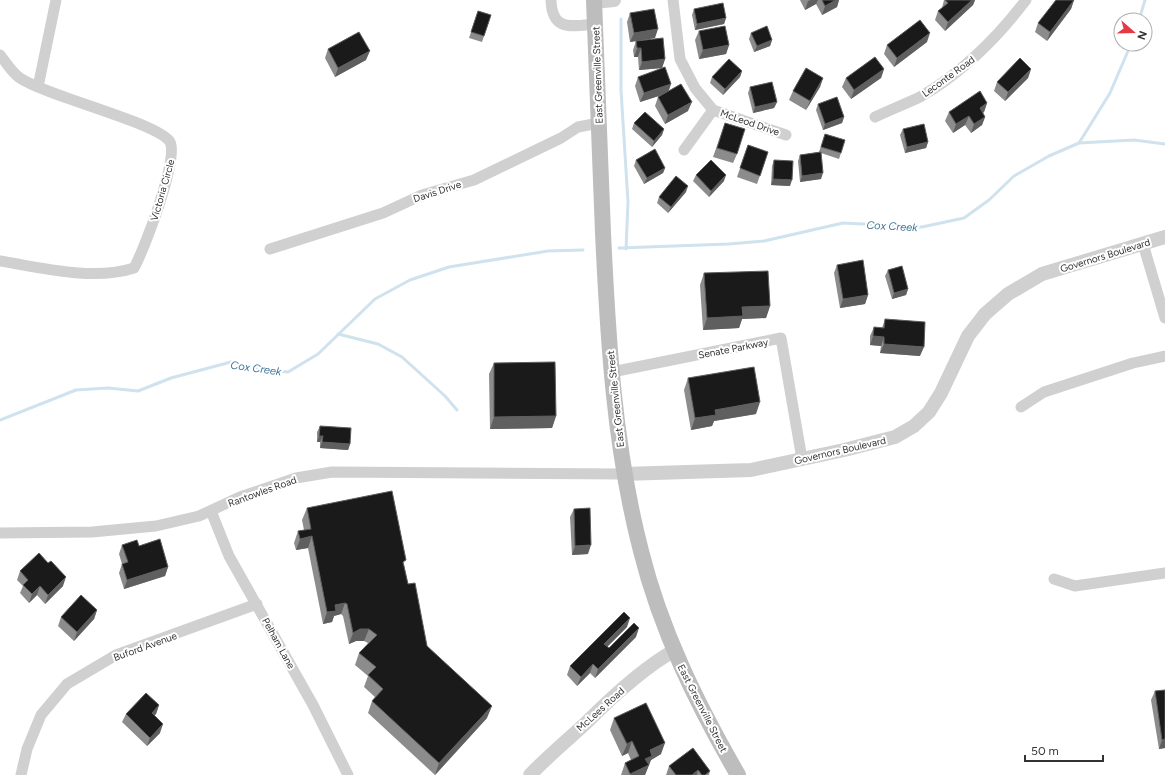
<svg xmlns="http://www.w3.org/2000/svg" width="1165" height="775" viewBox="0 0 1165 775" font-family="Figtree,sans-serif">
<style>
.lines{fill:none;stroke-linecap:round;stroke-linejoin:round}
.stream{stroke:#cfe2ee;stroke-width:3}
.minor{stroke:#d0d0d0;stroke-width:11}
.tertiary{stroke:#d0d0d0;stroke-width:14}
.secondary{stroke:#bdbdbd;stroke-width:16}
.wall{fill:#8c8c8c}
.shaded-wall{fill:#5f5f5f}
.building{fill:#1a1a1a;stroke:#5f5f5f}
.labels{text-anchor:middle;stroke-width:4;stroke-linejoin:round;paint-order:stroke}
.street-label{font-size:10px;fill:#333;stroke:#fff}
.water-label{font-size:11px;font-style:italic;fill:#3f7597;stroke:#fff}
</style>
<rect width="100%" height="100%" fill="#fff"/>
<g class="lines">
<path class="stream" d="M621 19V90L628 202 626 249
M1139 20 1145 0
M1079 143 1110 93 1131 44
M619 248 729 244 764 241 843 223 922 227 964 218 989 200 1014 176 1049 156 1079 143 1134 140 1165 144
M338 334 378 344 402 357 445 396 457 410
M0 420 76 390 108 388 138 391 171 378 231 362 258 369 288 372 318 354 375 299 410 280 449 267 548 251 583 250"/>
<path class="minor" d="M551 0C552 32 572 26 595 24
M673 0 680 59 695 88 713 110 786 135
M0 55C6 62 12 73 20 78 46 96 159 123 170 142 179 159 144 250 134 268 94 281 42 268 0 261
M38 87 56 0
M875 117C890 110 905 104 920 97 962 73 997 38 1026 0
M684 150 713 110
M1143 244 1165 318
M270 249 383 213 422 195 474 180 561 138 578 127 599 123
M612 372 781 338 802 459
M1021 407 1044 392 1133 363 1165 356
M211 511 229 556 313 705 348 775
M0 533 92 532 156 526 199 516 240 497 296 478 332 472 623 474
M1054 579 1075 586 1165 573
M21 775 27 749 41 715 67 684 116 655 257 604"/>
<path class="tertiary" d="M594 2 614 0
M623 474 751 470 844 450 895 437 914 426 929 412 941 393 968 336 985 314 1008 294 1042 274 1165 237
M530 775C548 756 569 739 588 721 614 695 643 668 675 650"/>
<path class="secondary" d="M594 0C597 78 600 155 603 233 608 340 614 447 641 551 661 631 697 704 738 775"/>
</g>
<path class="wall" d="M800 0H839L837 7 822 15 816 4 805 10Z
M944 0H975L973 5 945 31 935 20 938 11 942 8Z
M1074 0 1071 9 1047 41 1035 32 1038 23Z
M694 9 726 18 724 24 695 30 692 15Z
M478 11 491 15 482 42 469 38Z
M630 13 655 38 639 41 665 59 662 68 639 70 638 57H634L633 50 636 41 630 42 627 22Z
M699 31 729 45 726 54 699 59 695 40Z
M751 33 772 40 770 46 754 52 749 39Z
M927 42 894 67 884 54 887 45Z
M328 49 366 60 335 77 325 58Z
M884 69 881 78 851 99 842 87 846 78Z
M1031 69 1028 78 1005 101 994 91 997 82Z
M742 71 740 77 723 95 710 83 712 77Z
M638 77 671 84 668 91 688 111 665 124 655 106 658 97 662 95 640 102 635 86Z
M823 78 820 87 806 110 789 100 793 91Z
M750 87 777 102 774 108 753 113 748 93Z
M987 103 984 112 983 113 985 117 982 125 971 133 965 125 953 133 945 121 949 112Z
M818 104 844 117 842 123 823 130 816 110Z
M634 123 664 129 662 135 652 147 632 129Z
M725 123 737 154 733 163 713 157Z
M903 129 928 142 926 148 905 153 900 135Z
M825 134 841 153 839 159 821 153V179L800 182 798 161 800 155 819 152Z
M748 145 768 152 757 184 737 177Z
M636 160 665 168 663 173 644 184 634 166Z
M774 160 790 186 771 185 772 166Z
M696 175 724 181 709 197 693 181Z
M686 192 668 213 657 203 659 197Z
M837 265 868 295 865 304 840 308 834 273Z
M888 270 908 289 906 295 892 299 885 276Z
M704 273 770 306 766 318 742 319 739 328 703 330 700 285Z
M885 319 920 356 880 353 881 346 870 345V336L874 327 882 328Z
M494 363 556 416 552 428 490 429 489 374Z
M688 378 756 414 714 421 712 426 691 430 684 390Z
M320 426 350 444 348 450 320 448V442H317V432Z
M307 508 404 565 408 584 427 646 487 718 435 775 368 713 372 701 375 697 364 687 368 676 355 665 359 653 368 643 364 641H356L349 644 343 616 341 614 334 616 332 622 323 624 308 548 296 550 294 543 298 531 304 530 302 520Z
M574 509 588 554 572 555 570 517Z
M122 545 139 546 168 567 165 576 124 589 119 573 122 564 119 554Z
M20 571 63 586 45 604 37 595 29 603 20 593 23 586 17 580Z
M97 610 94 619 74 641 58 626 61 617Z
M627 627 607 647 609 648 636 637 595 678 590 673 577 686 567 675 570 666Z
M1165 690V748L1159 749 1151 700 1155 691Z
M159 705 156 714 154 715 160 733 147 746 122 722 126 714Z
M614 718 661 754 651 760 645 775H621L625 763 631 760 628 753 622 756 610 730Z
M669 766 710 771 709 775H666Z"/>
<path class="shaded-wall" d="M811 0H818L816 4 805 10 808 1Z
M836 0H839L837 7 822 15 825 6Z
M972 0H975L973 5 945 31 948 22Z
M1074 0 1071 9 1047 41 1050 32Z
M726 18 724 24 695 30 697 24Z
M658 29 655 38 630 42 634 33Z
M930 33 927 42 894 67 897 58Z
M772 40 770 46 754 52 757 46Z
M729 45 726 54 699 59 703 50Z
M637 48H641L638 57H634Z
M370 51 366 60 335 77 338 68Z
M665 59 662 68 639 70 642 62Z
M884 69 881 78 851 99 854 90Z
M1031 69 1028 78 1005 101 1008 92Z
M742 71 740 77 723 95 725 89Z
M823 78 820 87 806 110 810 101Z
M671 84 668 93 640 102 644 93Z
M692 102 688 111 665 124 668 115Z
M777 102 774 108 753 113 755 107Z
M987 103 984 112 977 117 980 108Z
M969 116 965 125 953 133 956 124Z
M844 117 842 123 823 130 825 124Z
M985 117 982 125 971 133 974 124Z
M664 129 662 135 652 147 654 141Z
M928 142 926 148 905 153 907 147Z
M665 168 663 173 644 184 647 178Z
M823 173 821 179 800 182 802 176Z
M726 175 724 181 709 197 711 191Z
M773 179 792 180 790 186 771 185Z
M688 186 686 192 668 213 671 207Z
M908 289 906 295 892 299 894 293Z
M868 295 865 304 840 308 843 299Z
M770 306 766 318 742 319 739 328 703 330 707 318 742 307Z
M873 336 884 337 881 346 870 345Z
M884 344 924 347 920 356 880 353Z
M760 402 756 414 714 421 712 426 691 430 695 418 715 410Z
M556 416 552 428 490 429 494 417Z
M319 436H323L320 442H317Z
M322 442 350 444 348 450 320 448Z
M312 536 308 548 296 550 300 539Z
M591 545 588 554 572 555 575 546Z
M168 567 165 576 124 589 127 580Z
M66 577 63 586 45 604 48 595Z
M40 586 37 595 29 603 32 594Z
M345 603 341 614 334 616 332 622 323 624 327 612 335 605Z
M97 610 94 619 74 641 77 632Z
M630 618 627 627 601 653 604 644Z
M639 628 636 637 595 678 598 669Z
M360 629H369L364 641H356L349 644 353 633Z
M593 664 590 673 577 686 581 677Z
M159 705 156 714 148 722 152 713Z
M492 706 487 718 435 775 439 763Z
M163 724 160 733 147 746 150 738Z
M1165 739V748L1159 749 1162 740Z
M632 741 628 753 622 756 627 744Z
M665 743 661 754 651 760 645 775H630L650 750Z
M698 770 697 775H692Z"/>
<path class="building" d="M822 0H836L825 6Z
M945 0H972L948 22 938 11 948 3Z
M1056 0H1074L1050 32 1038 23Z
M723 3 726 18 697 24 694 9Z
M654 9 658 29 634 33 630 13Z
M478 11 491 15 484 36 471 32Z
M920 20 930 33 897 58 887 45Z
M725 26 729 45 703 50 699 31Z
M767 26 772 40 757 46 751 33Z
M359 32 370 51 338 68 328 49Z
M663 38 665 59 642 62 641 48H637L636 41Z
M875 57 884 69 854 90 846 78Z
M1020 58 1031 69 1008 92 997 82Z
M729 59 742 71 725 89 712 77Z
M665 67 671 84 644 93 638 77Z
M806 68 823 78 810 101 793 91Z
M772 82 777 102 755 107 750 87Z
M681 84 692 102 668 115 658 97Z
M980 91 987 103 980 108 985 117 974 124 969 116 956 124 949 112Z
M837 97 844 117 825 124 818 104Z
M645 112 664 129 654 141 634 123Z
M725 123 745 129 737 154 717 148Z
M924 124 928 142 907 147 903 129Z
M825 134 845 140 841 153 821 147Z
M748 145 768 152 760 176 740 168Z
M655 149 665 168 647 178 636 160Z
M821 152 823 173 802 176 800 155Z
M711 160 726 175 711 191 696 175Z
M774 160 793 161 792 180 773 179Z
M676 176 688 186 671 207 659 197Z
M863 260 868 295 843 299 837 265Z
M902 266 908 289 894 293 888 270Z
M768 271 770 306 742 307 743 316 707 318 704 273Z
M885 319 925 322 924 347 884 344V337L873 336 874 327 884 328Z
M555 362 556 416 494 417V363Z
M754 367 760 402 715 410 716 415 695 418 688 378Z
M320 426 351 428 350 444 322 442 323 436H319Z
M392 491 406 560 403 562 408 584 415 583 427 646 492 706 439 763 372 701 383 689 368 675 376 667 359 653 377 635 369 629H360L353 633 347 604 345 603 335 605 336 611 327 612 312 536 300 539 298 531 311 529 307 508Z
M590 508 591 545 575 546 574 509Z
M160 539 168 567 127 580 122 564 128 562 122 545 137 540 139 546Z
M39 553 48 563 51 561 66 577 48 595 40 586 32 594 23 585 28 580 20 571Z
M81 595 97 610 77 632 61 617Z
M624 612 630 618 604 644 609 648 634 623 639 628 598 669 593 664 581 677 570 666Z
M1165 690V739L1162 740 1155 691Z
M146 693 159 705 152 713 163 724 150 738 126 714Z
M646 703 665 743 650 750 652 756 645 759 649 765 630 774 625 763 639 756 632 741 627 744 614 718Z
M693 748 710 771 705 775H702L698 770 692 775H676L669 766Z"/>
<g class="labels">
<g class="street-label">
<text transform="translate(597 75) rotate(-92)" y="4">East Greenville Street</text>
<text transform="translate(948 76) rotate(-36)" y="4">Leconte Road</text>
<text transform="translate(750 122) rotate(19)" y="4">McLeod Drive</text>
<text transform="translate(162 190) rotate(-74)" y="4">Victoria Circle</text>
<text transform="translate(437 191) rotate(-18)" y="4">Davis Drive</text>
<text transform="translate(1105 255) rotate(-17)" y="4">Governors Boulevard</text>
<text transform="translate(733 348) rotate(-11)" y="4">Senate Parkway</text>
<text transform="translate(615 399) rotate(-96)" y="4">East Greenville Street</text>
<text transform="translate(840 450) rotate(-13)" y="4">Governors Boulevard</text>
<text transform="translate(262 491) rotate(-20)" y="4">Rantowles Road</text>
<text transform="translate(279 643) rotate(61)" y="4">Pelham Lane</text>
<text transform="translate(145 646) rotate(-20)" y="4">Buford Avenue</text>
<text transform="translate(703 708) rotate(63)" y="4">East Greenville Street</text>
<text transform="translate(600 709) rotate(-42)" y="4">McLees Road</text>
</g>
<g class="water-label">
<text transform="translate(892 226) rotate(3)" y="4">Cox Creek</text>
<text transform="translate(256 368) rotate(8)" y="4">Cox Creek</text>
</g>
</g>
<g transform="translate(1133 32) rotate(110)"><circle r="19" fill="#ffffff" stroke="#adadad"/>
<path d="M0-3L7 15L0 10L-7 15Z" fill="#e63946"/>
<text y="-6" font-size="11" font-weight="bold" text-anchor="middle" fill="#333333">N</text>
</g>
<path d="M1025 755v6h78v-6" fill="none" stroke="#333333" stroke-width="2"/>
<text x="1031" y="755" font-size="12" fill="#333333" stroke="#ffffff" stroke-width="3" paint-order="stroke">50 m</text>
</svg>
